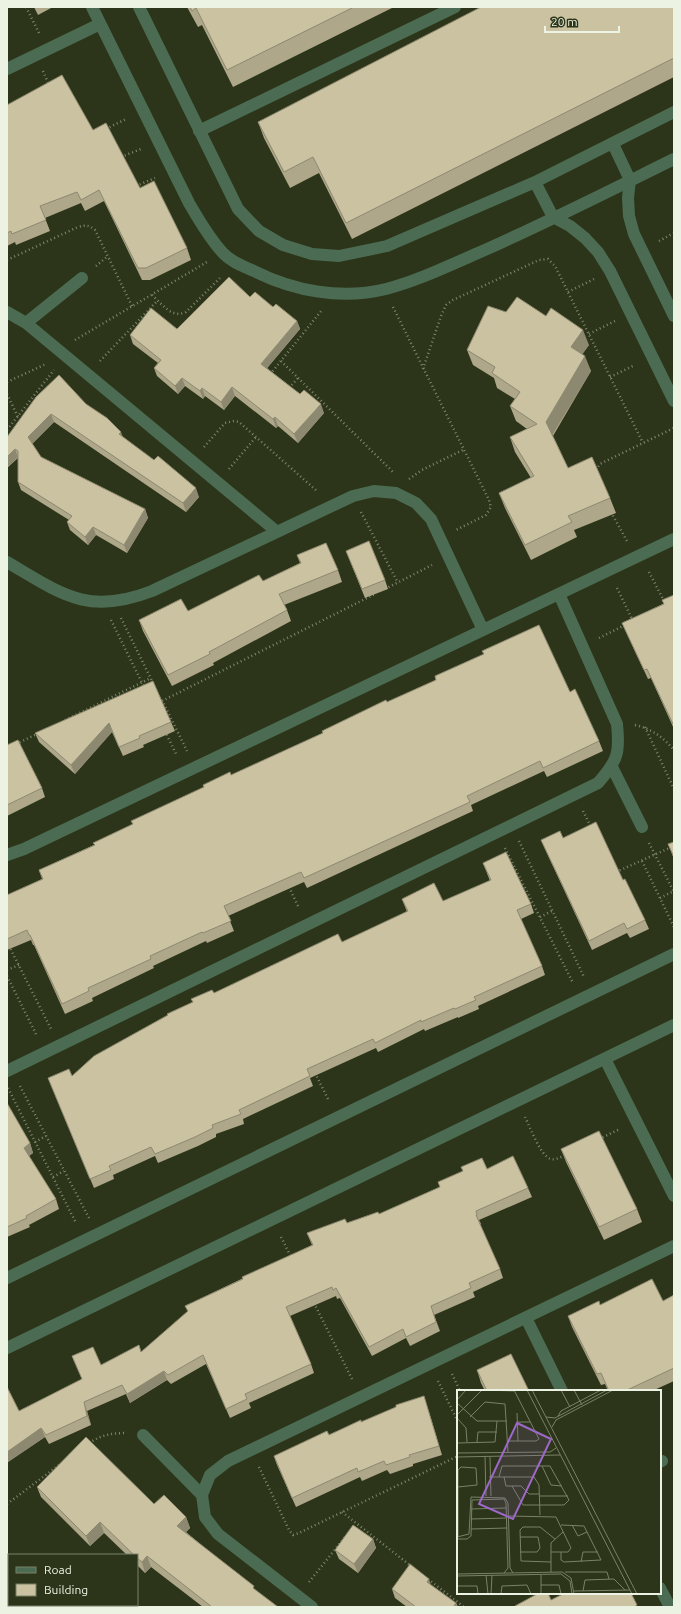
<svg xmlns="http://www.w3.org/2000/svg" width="681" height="1614" viewBox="0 0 681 1614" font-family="Ubuntu,sans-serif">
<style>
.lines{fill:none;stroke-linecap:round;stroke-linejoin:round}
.path{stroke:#7f876f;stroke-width:2.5;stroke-dasharray:1 3;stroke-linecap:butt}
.minor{stroke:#4b6c52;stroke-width:12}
.wall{fill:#aea78a}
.shaded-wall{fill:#8d8870}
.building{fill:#cac2a0;stroke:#8d8870}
.inset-road{fill:none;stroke:#798169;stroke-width:1}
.view{fill:#9d68ca;fill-opacity:0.15;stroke:#9d68ca;stroke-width:2}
.inset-edge{fill:none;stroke:#ecf3e2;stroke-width:2}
</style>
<rect width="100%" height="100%" fill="#2c3519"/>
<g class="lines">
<path class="path" d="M26 7 39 33
M43 71 49 85
M106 129 126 119
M121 157 141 149
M136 186 155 178
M659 241 674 233
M7 260 78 227C86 225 89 225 95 230L132 306
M96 266 108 256
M568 292 594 279
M152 295C162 304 172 319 186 312L222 276
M393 307 489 500 491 507 486 515 456 530
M589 334 615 321
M75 340 207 262
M100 361 158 300
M281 361 394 473
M423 369 441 316 446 305 453 300 539 260 548 259 555 266 643 443
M272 375V372L322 310
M610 377 635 365
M7 382 46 364
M289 388 298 378
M7 394 18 417
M7 430 54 370
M204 447 225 423 234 421 239 422 318 492
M229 469 256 437
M596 470 600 464 674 428
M409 479 422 470 463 450
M361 512 398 583
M611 512 627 541
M649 572 664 601
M617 588 633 621
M385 589 432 565
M121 618 153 683
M111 620 144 687
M599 638 625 625
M162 700 187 751
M162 701 375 594
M65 720 151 678
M635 725C652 729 663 737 674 750
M645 727 674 789
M165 731 177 756
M16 744 39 733
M583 811 591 827
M519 841 584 977
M649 843 674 892
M505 848 573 983
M642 861 674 927
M616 872 674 846
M289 887 299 908
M660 898 674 891
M540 917 552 911
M7 942 51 1029
M7 970 19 965
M7 976 37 1036
M315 1073 329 1101
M20 1086 89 1218
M8 1088 76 1223
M525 1117C530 1127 541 1157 551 1159 556 1160 561 1157 566 1155
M599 1139 620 1129
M35 1142 46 1136
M53 1177 64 1171
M281 1237 291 1257
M314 1303 353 1381
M452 1374 460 1391
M438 1381 458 1422
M89 1443C101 1435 112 1433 126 1433
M259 1467 289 1530 293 1535 299 1533 458 1456
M7 1504 59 1465
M342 1512 411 1566
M428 1579 464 1607
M309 1582 345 1537"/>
<path class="minor" d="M92 7 189 203C199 220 209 238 223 253 231 262 243 266 254 271 294 291 341 300 386 289 417 281 448 266 478 253 544 224 609 191 674 159
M139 7 238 209 259 231 283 245 312 254 339 256 387 246 535 182 674 112
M7 69 100 24
M199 131 455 7
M613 144 630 180 628 198 629 216 634 234 674 316
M535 182 553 217 570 226 585 238 598 252 610 271 674 401
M7 312 26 323 276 531
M26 323 82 278
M7 562C61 594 88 616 152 591L353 496 374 491 396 493 416 503 431 519 483 630
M612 767 642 827
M7 855 24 849 674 539
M605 1059 674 1196
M7 1071 598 783C618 760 620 753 617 724L559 594
M7 1278 674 954
M526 1318 562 1391
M7 1348 674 1025
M143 1435 202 1495
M660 1462 662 1461
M660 1588 670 1607
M312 1607 218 1534 205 1517 202 1495 210 1475 228 1461 674 1246"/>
</g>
<path class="wall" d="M34 7H53L38 15Z
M187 7H394L233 87 202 25 198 27Z
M674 7V77L352 239 319 173 290 188 264 138 258 122Z
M7 105 93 130 140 188 187 248 191 260 150 280H142L104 201 85 211 81 203 45 218 50 231 16 245 15 242 7 246Z
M250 297 273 307 297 321 300 329 267 368 324 413 298 443 278 426 276 428 235 396 224 410 205 396 203 399 185 386 178 394 157 376 154 368 158 363 133 344 130 335 177 329Z
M589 345 582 354 591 371 553 436 568 468 610 498 616 513 574 530 577 537 531 560 505 508 499 493 531 478 515 452 510 437 527 429 516 421 510 406 515 399 497 388 494 378 473 365 467 350Z
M36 397 86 404 123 437 199 497 186 512 54 422 32 444 41 457 145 509 148 518 127 553 96 535 88 545 70 530 67 522 69 520 21 490 18 482V458L7 468Z
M346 551 385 580 388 589 365 598Z
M297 555 338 570 342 582 284 605 287 610 291 621 213 663 214 665 172 686 143 631 139 620 188 611 263 581 300 563Z
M674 595V729L651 678 648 679 626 632 622 623 663 604Z
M435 676 570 692 599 741 603 751 547 777 544 771 471 805 473 811 307 888 304 882 228 916 234 931 207 943 206 941 153 966 154 968 92 998 93 1001 65 1014 34 945H33L31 940 7 950V895L42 879 39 870 94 845 132 825 231 775 323 733 387 702 436 680Z
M171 722 175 731 143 745 144 747 123 756 112 732 75 774 39 742 35 733Z
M7 745 42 788 45 797 7 816Z
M563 838 623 880 645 920 649 929 630 938 627 933 592 950 545 849 541 840Z
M674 842V859L668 844Z
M483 863 531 904 534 913 521 919 542 966 545 975 478 1006 479 1009 458 1018V1017L425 1031 424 1029 378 1052 376 1048 310 1078 313 1086 243 1119 244 1124 216 1134V1137L198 1146 158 1163 155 1156 113 1175 114 1179 94 1188 48 1078 72 1076 214 993 342 942 407 912 402 899 443 901 490 881Z
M7 1103 30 1143 33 1153 29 1156 56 1199 59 1209 29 1225 30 1227 7 1237Z
M561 1149 637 1209 642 1222 604 1240 566 1162Z
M487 1169 528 1188 532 1197 479 1220 481 1224H480L500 1269 503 1278 473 1292 475 1297 434 1315 440 1331 410 1346 406 1338 372 1356 340 1298 337 1299 336 1296 290 1316 311 1364 314 1373 249 1403 251 1408 230 1418 206 1364 171 1384 167 1380 130 1403 126 1394 87 1411 91 1425 49 1444 45 1437 8 1462 7 1460V1387L19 1411 82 1379 72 1356 101 1365 141 1352 188 1312 185 1306 312 1245 307 1233 379 1214 440 1187 438 1182Z
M674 1295V1381L652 1391H608L605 1384 601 1385 572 1327 568 1316 600 1305 663 1301Z
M477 1370 529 1391H485L481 1383Z
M424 1396 442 1455 413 1464V1466L390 1474 387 1470 362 1481 360 1477 296 1507 277 1465 274 1456 361 1422Z
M37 1487 154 1504 186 1517 190 1528 186 1532 256 1591 278 1607H203L151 1567 145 1573 137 1565V1555H127L104 1533 90 1546 41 1497Z
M373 1539 376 1548 358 1573 339 1559 335 1550Z
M431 1585 456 1603 458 1607H407L395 1598 392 1589Z"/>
<path class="shaded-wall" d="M297 321 300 329 264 372 261 364Z
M583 330 589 345 577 362 571 347Z
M585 356 591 371 551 437 546 422Z
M182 378 185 386 178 394 175 386Z
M232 387 235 396 224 410 221 402Z
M202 388 205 396 203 399 200 391Z
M321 404 324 413 298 443 294 434Z
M51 414 54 422 31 445 28 437Z
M275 417 278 426 276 428 273 419Z
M121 432 124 440 119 434Z
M15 449 18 457 7 468V457Z
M196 488 199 497 186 512 183 503Z
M145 509 148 518 127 553 124 545Z
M93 527 96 535 88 545 85 537Z
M109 723 112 732 75 774 71 765Z
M30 1143 33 1153 27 1157 24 1148Z
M164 1371 167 1380 130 1403 127 1394Z
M84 1402 87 1411 91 1425 87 1416Z
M41 1428 45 1437 8 1462 7 1458V1452Z
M186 1517 190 1528 181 1537 177 1526Z
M100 1522 104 1533 90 1546 86 1536Z
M373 1539 376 1548 358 1573 354 1564Z
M147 1556 151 1567 145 1573 142 1562Z
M429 1579 432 1588 427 1582Z
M456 1603 458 1607H453Z"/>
<path class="building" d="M190 7H354L227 70 196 8 192 11Z
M481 7H674V58L346 223 313 157 284 172 258 122Z
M62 75 93 130 106 123 140 188 154 181 187 248 146 268H138L99 190 81 200 77 192 40 206 46 220 12 234 11 231 7 233V105Z
M229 277 250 297 255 292 273 307 276 304 297 321 261 364 300 394 304 390 321 404 294 434 275 417 273 419 232 387 221 402 202 388 200 391 182 378 175 386 154 368 161 360 130 335 151 308 177 329Z
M517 297 546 316 551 308 583 330 571 347 585 356 546 422 568 468 592 457 610 498 568 516 572 522 525 545 499 493 534 476 510 437 537 424 510 406 520 392 492 373 495 367 467 350 488 306 506 312Z
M59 375 86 404 107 418 121 432 119 434 154 460 158 456 196 488 183 503 51 414 28 437 41 457 145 509 124 545 93 527 85 537 67 522 72 516 18 482V451L15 449 7 457V437L36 397Z
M369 541 385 580 362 589 346 551Z
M326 543 338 570 279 594 287 610 209 652 210 654 168 675 139 620 181 599 188 611 259 575 263 581 301 563 297 555Z
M674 595V723L673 724 647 669 644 670 622 623 664 604 662 600Z
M539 625 570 692 575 689 599 741 543 768 540 761 467 796 470 802 304 878 301 872 224 906 231 921 203 933 202 932 150 956 151 959 88 988 89 991 62 1004 30 935H29L27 930 7 939V895L43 879 39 870 95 845 93 843 133 824 131 821 204 787 203 785 230 772 231 775 323 733 322 731 386 700 387 702 436 680 435 676 484 654 482 651Z
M153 681 171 722 139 736 140 738 119 747 109 723 71 765 35 733Z
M18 740 42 788 7 805V745Z
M596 822 623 880 625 879 645 920 627 929 624 923 589 941 541 840 560 831 563 838Z
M674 842V857L668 844Z
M506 852 531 904 517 910 542 966 474 997 476 1000 455 1009 454 1008 421 1022V1020L375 1043 373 1039 307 1069 310 1076 239 1110 241 1114 212 1125 213 1128 195 1137 155 1154 151 1147 109 1166 111 1170 90 1179 48 1078 69 1069 72 1076 94 1056 168 1015 167 1014 193 1002 191 999 212 990 214 993 338 934 342 942 408 911 402 899 434 883 443 901 491 880 483 863Z
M7 1103 30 1143 24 1148 56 1199 26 1216 27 1218 7 1227Z
M599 1131 637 1209 599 1227 561 1149Z
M513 1156 528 1188 476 1211 477 1215H476L500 1269 469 1283 471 1288 431 1306 436 1322 406 1337 403 1329 369 1347 336 1288 333 1290 332 1287 286 1307 311 1364 245 1394 247 1399 226 1409 203 1355 168 1375 164 1371 127 1394 122 1385 84 1402 87 1416 46 1435 41 1428 7 1452V1387L19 1411 82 1379 72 1356 93 1347 101 1365 139 1345 141 1352 188 1311 185 1306 243 1279 242 1277 313 1245 307 1233 345 1219 347 1223 378 1212 379 1214 440 1187 438 1182 463 1171 461 1167 482 1158 487 1169Z
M652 1279 663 1301 674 1295V1368L625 1391H609L601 1373 597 1374 568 1316 599 1301 600 1305Z
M511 1354 529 1391H487L477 1370Z
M424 1396 439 1446 409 1455 410 1457 386 1465 384 1461 358 1472 357 1468 292 1498 274 1456 327 1431 329 1435 361 1420V1422L396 1407V1405Z
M86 1437 154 1504 164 1495 186 1517 177 1526 254 1586 253 1588 278 1607H212L147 1556 142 1562 137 1558V1555H134L100 1522 86 1536 37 1487Z
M353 1525 373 1539 354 1564 335 1550Z
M410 1564 429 1579 427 1582 456 1603 453 1607H416L392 1589Z
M539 1593H548L551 1600 565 1593H631L637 1605 634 1607H515V1606Z"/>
<g transform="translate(457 1390)">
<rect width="204" height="204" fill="#2c3519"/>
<path class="inset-road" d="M29 0 57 1M70 0 175 204M75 0 180 204M104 0 113 17M117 0 125 15M0 10 9 0M0 13 20 31H50M60 23 61 51M0 25 25 0M101 26 104 21 144 0M13 27 28 12 48 14 51 62M89 27 98 28 150 0M0 28 9 38 10 52M60 32H73M95 37 99 30 156 0M50 51H79L82 49 57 0M20 52 21 42H40M0 53 38 52 40 31M0 63 93 62 99 58M28 66 29 106M0 67 103 65M33 67 34 106M85 76 94 95 105 96M32 87H77L82 95 83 125M42 87 45 76H93L112 110 107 115H66L55 96M47 87 49 96H64L72 104H82M1 97 20 95 19 78 4 77 1 80V147M83 106H111M14 119 49 118M52 126 99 127 114 158 111 162H94M14 129 50 128M104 135 127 136 144 170 107 172 104 170V162M115 135 121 146 130 142M14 139 50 138M0 147 12 144 14 107 48 108 51 113 53 178 56 183M63 147H81L83 158 80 162H63M0 149H10L14 146 15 110 47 109 49 113 51 178 47 183M94 172 64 171 63 140 66 137H83L98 149M124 172 126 162H141M94 182V153L106 142M108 182H150L152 189M0 184 105 182 114 188 117 204M29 185 31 204M84 185V204M0 186 104 184 113 191 115 204M84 195H102L104 204M0 196H20L21 204M117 201 173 200M126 201 128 190 157 189 168 200M34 204 35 185M44 204 45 196 70 195 74 204"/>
<path class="view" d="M60 33 94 49 56 129 22 114Z"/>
<rect width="204" height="204" class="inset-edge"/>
</g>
<rect width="681" height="1614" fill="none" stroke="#ecf3e2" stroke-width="16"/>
<rect x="8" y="1554" width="130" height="52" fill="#2c3519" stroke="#798169"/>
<rect x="16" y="1567" width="20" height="6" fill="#4b6c52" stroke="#798169"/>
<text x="44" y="1574" font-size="12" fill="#ecf3e2">Road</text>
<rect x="16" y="1584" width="20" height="12" fill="#cac2a0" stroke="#798169"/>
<text x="44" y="1594" font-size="12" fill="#ecf3e2">Building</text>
<path d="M545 26v6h74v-6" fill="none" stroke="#ecf3e2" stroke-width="2"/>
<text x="551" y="26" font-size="12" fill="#ecf3e2" stroke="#2c3519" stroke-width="3" paint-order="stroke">20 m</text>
</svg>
